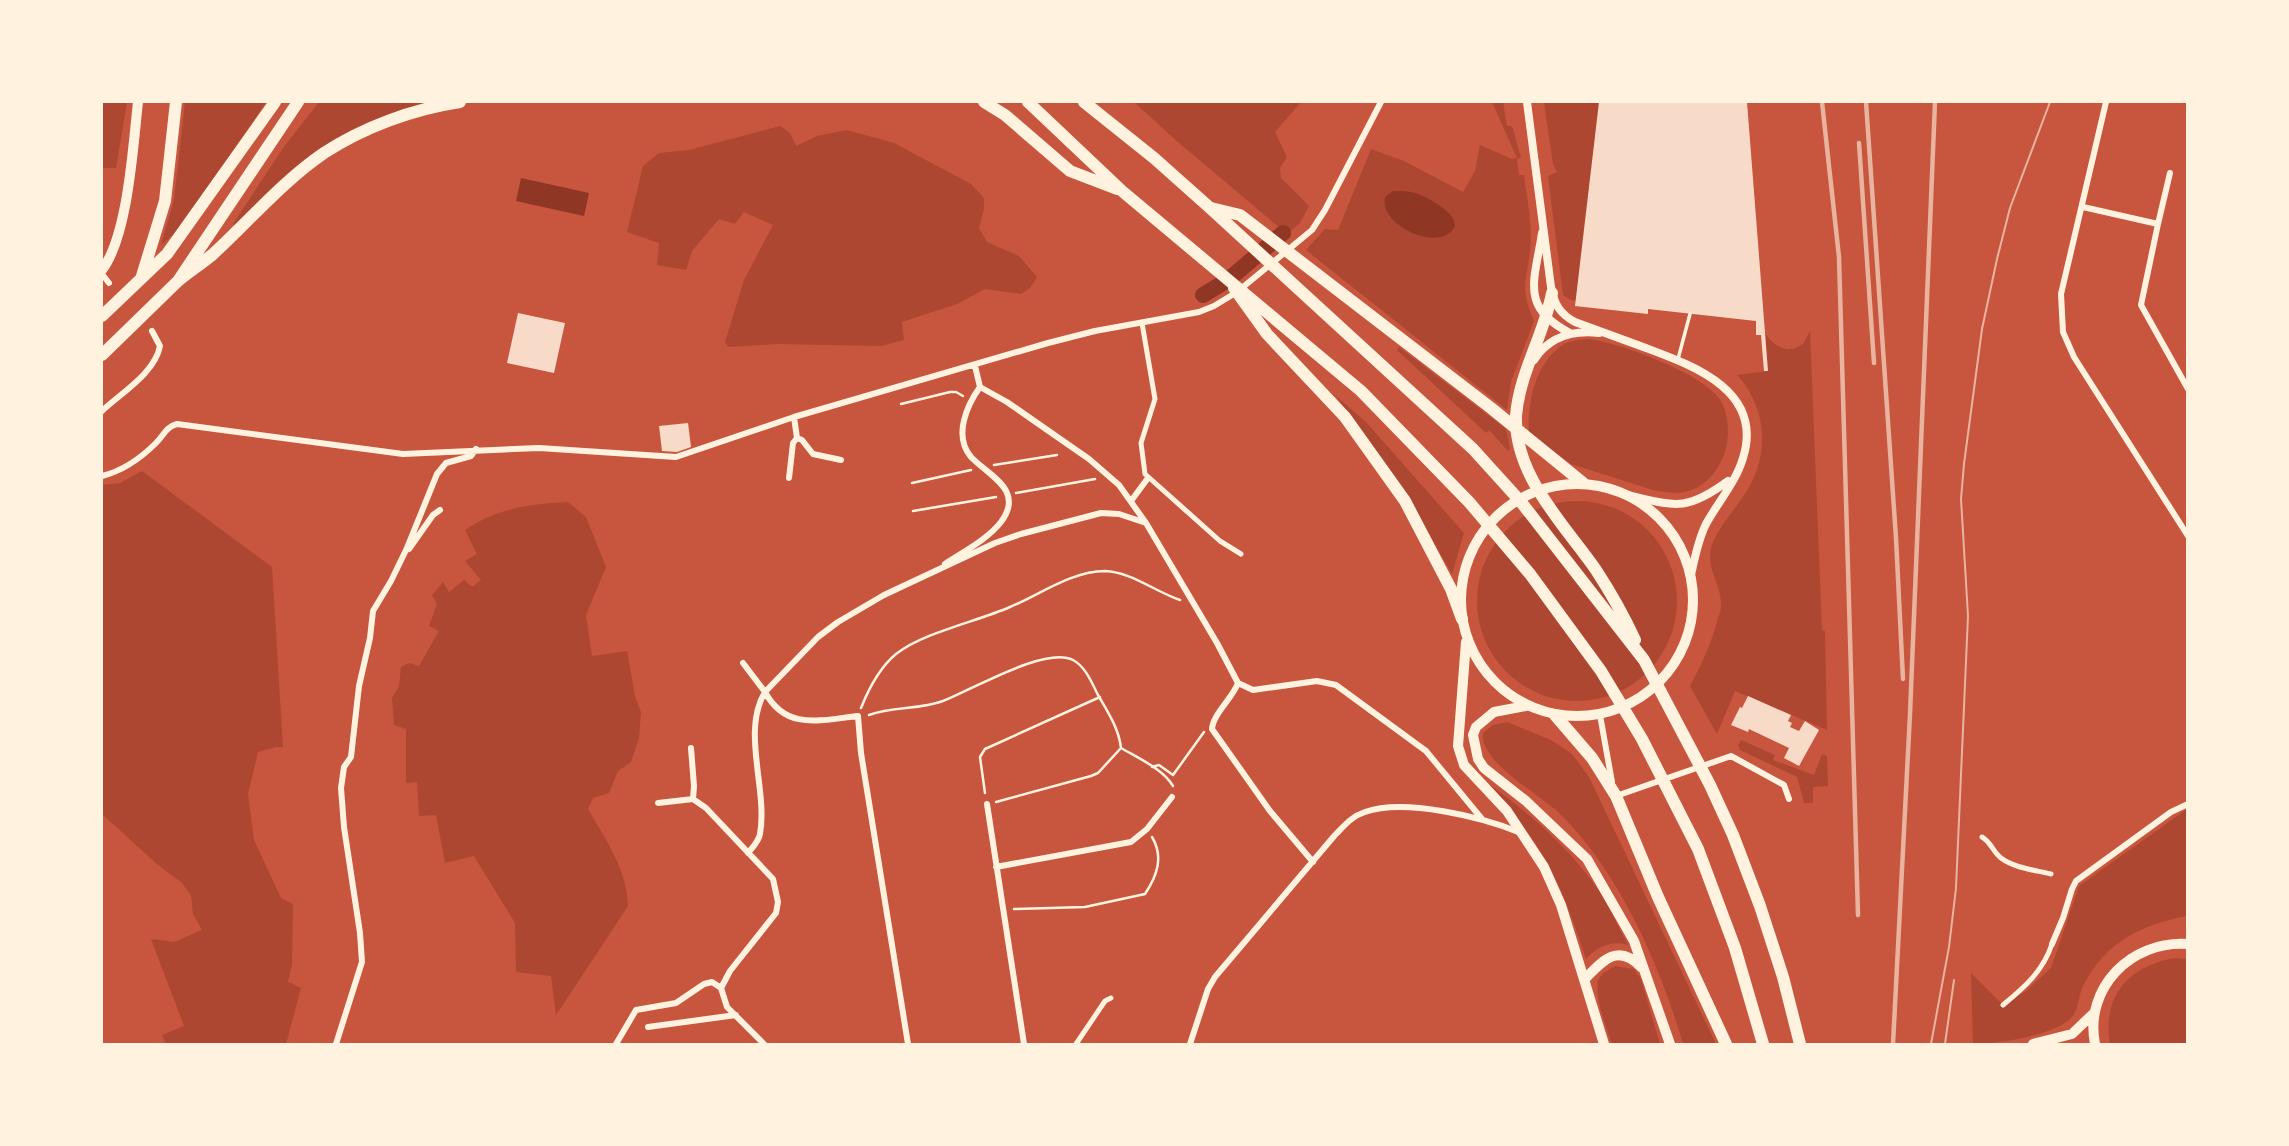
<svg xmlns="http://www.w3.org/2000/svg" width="2289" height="1146" viewBox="0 0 2289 1146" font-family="Roboto,sans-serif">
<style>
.green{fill:#ae4732}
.water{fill:#8f3625}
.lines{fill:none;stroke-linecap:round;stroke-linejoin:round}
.canal{stroke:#8f3625;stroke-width:16}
.building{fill:#f7dbc8}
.path{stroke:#fff3e0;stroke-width:2.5}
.service{stroke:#fff3e0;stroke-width:3.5}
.pedestrian{stroke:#fff3e0;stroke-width:5}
.minor{stroke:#fff3e0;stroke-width:6}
.tertiary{stroke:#fff3e0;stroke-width:8}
.secondary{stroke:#fff3e0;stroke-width:10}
.primary{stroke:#fff3e0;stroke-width:10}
.motorway{stroke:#fff3e0;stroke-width:12}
.tram{stroke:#e9b49f;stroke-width:2}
.rail{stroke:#e9b49f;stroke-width:4.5}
</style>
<rect width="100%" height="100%" fill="#c8553d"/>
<path class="green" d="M102 102H127L116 168H102Z
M185 102H266L181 228 161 245 174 200Z
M319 102H437L348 135 236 226 233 224 283 148Z
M1134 102H1301L1275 132 1287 157 1280 168 1281 178 1309 206 1300 223 1287 234 1179 143Z
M1492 102H1503L1507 126H1512L1521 158 1517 159 1519 175H1524C1527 199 1533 226 1530 251 1526 285 1520 287 1534 321L1511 382 1507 410 1306 250 1325 229 1338 230 1371 149 1404 161 1463 192 1475 171 1480 145 1512 159 1517 158Z
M1544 102H1672L1647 307 1571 300 1563 295 1548 176 1557 172 1553 164Z
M780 126 790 133 796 146 817 136 847 130 894 143 971 184 984 198V209L979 228 987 242 1019 256 1037 277 1030 288 1021 294 985 289 957 304 902 322 904 340 882 346 778 344 728 347 725 342 744 280 773 225 744 212 735 224 719 219 692 251 686 270 657 265 659 243 627 232 643 166 659 153 689 150Z
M1810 331 1822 630 1825 631 1827 730 1735 691 1717 734 1690 686C1702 664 1710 646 1717 622 1718 617 1721 611 1721 606 1722 586 1706 569 1711 548 1717 528 1734 511 1745 494 1770 456 1768 409 1737 375L1768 371 1765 334C1776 347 1787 355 1803 344Z
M1588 339C1618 342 1709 375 1722 403 1737 435 1723 483 1685 492 1675 494 1663 492 1653 490L1571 464 1529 433C1527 403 1535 365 1561 346 1569 340 1579 340 1588 339Z
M1399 347 1506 429 1510 448 1508 451 1489 430 1486 433 1397 350Z
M1336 396 1366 422 1464 533 1452 574 1413 507Z
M142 471 272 567 283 747H276L258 752 248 794 254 840 281 898 293 904 292 965 288 982 301 988 286 1044H166L162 1035 184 1026 151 939 174 942 202 930 193 914 191 895 181 882 158 865 102 814V485L120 483Z
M1477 601a100 100 0 1 1 200 0a100 100 0 1 1-200 0Z
M568 502 586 517 606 567 586 615 592 656 627 651 635 696 641 712 639 738 631 762 618 771 609 793 593 798 588 809C606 840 627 870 628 906L556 1015 551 976 516 972 515 923 474 856 445 863 436 815 419 816 417 782 406 783V729L394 725 392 698 399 686 401 667 409 663 419 666 439 631 429 626 437 604 432 595 443 582 449 592 464 580 472 587 481 580 465 561 477 554 465 530C499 508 528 504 568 502Z
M1507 722 1551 740 1572 754 1589 777 1716 1044H1683C1661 967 1617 867 1557 811 1537 793 1479 761 1483 733L1493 725Z
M1741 740 1775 755 1773 760 1814 775 1822 754 1827 756 1828 786 1813 787V803H1804L1797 777 1740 750 1738 745Z
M1489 784C1529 813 1568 847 1597 888 1609 905 1618 926 1628 945 1612 940 1597 947 1586 959 1575 926 1564 893 1547 863 1531 834 1510 809 1489 784Z
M2187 809V916C2141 925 2107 941 2084 984 2079 993 2079 1006 2074 1014 2062 1035 1996 1044 1973 1044L1971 973 2003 1005 2026 991 2051 968 2079 886Z
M2174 958 2187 959V1044H2110C2102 996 2128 967 2174 958Z
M1615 966 1634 969 1641 979 1660 1044H1612C1607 1029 1594 996 1598 981 1601 973 1608 970 1615 966Z"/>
<path class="water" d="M521 178 589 193 584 216 516 201Z
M1393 191C1400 191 1408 191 1415 193 1426 196 1472 220 1448 234 1428 247 1379 223 1385 197Z"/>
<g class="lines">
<path class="canal" d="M1203 295 1228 280 1283 233"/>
</g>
<path class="building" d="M1599 102H1747L1768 371H1764L1761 335H1756V321L1648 309V314L1575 306Z
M518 313 565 323 554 373 507 363Z
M688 423 691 447 677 452 662 451 659 426Z
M1748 696 1791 715 1788 721 1792 723 1790 727 1799 731 1805 721 1819 730 1799 766 1784 758 1789 748 1749 729 1748 732 1731 725 1740 707 1742 708Z"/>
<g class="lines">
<path class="path" d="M901 404 950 392H956L963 396
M994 465 1057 455
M912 483 971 470
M1016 493 1095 479
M913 511 996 497
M861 708C869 688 879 668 896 654 924 632 976 622 1010 607 1039 595 1072 571 1105 571 1131 572 1156 592 1180 600
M869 715C893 706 919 710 943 701 972 690 1045 646 1073 660 1085 666 1092 683 1098 695 1108 712 1119 729 1121 748 1138 758 1163 769 1173 786
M1152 767 1159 765 1173 775 1204 732
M985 793 980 757 985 749 1100 697
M996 802 1091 776 1098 773 1121 748
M1014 909 1085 907 1145 894C1157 876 1164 857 1152 837"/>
<path class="service" d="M1678 359 1690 314"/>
<path class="pedestrian" d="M1142 323 1155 399 1141 443 1145 474 1220 541 1241 554
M1982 837C1991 842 1993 852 2001 858 2014 868 2035 870 2051 874
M2003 1005C2025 987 2043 971 2052 944
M1076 1044 1105 1001 1111 998"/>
<path class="minor" d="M2106 102 2061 294 2063 332 2074 357 2188 536
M2083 207 2158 224 2141 305 2188 389
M2158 224 2170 173
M102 274 109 283
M975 366 980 387 1007 402 1089 459 1119 485 1146 523 1217 643 1238 683 1253 690 1317 681 1336 685 1426 751 1482 819
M102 411C121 393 155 373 160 346L152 331
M794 417 797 438 802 440 813 454 841 460
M102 476C122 471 141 458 156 443 164 435 166 427 177 424L403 454 539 448 676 457 794 417 1048 343 1095 331 1199 312 1214 306 1237 292 1312 230 1325 210 1381 102
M789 478 793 443 797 438
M1131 501 1148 478
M409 549 433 515 440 510
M945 564C963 552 988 539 1001 522 1025 490 989 476 971 457 953 436 967 405 980 387
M743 663 765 692C741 731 768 790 760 834 759 841 753 847 748 853
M1238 683C1232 699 1213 714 1212 729L1270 811 1313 862
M1600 715 1612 782
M691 748 694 786 693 799
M1616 796 1731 756 1784 785 1789 799
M658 803 693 799 706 808 773 879 778 902 776 913 730 971 721 988 727 1007 764 1044
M987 804 1024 1044
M996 867 1131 842 1147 829 1172 797
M2052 944 2063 918 2072 889 2076 881 2171 812 2188 804
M648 1027 736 1015
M336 1044 362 962 360 933 344 827 341 788 344 767 351 757 359 686 370 638 373 611 391 581 407 548 437 474 446 463 471 456 476 449
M616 1044 636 1010 676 1003 704 984 712 982 721 988
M908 1044 861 753 858 716C820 720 786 731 765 692L818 637 838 622 884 595 995 543 1021 534 1101 513 1119 514 1146 523
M1190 1044 1208 989 1215 977 1335 835C1344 826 1352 816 1365 812 1404 798 1483 817 1521 833"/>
<path class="tertiary" d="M1527 102 1551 287C1554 304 1560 314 1575 322 1599 331 1622 339 1646 348 1694 366 1764 391 1743 458 1736 482 1718 502 1706 524 1698 540 1695 557 1691 575
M1542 233C1535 280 1519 307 1570 333
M1534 360C1549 337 1572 330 1599 333
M1627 495C1675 506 1686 512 1728 481"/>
<path class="secondary" d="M1461 600a116 116 0 1 1 232 0a116 116 0 1 1-232 0Z
M1466 642 1458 746 1464 765 1507 811 1544 867 1561 905 1604 1044
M1526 706 1494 712 1476 727 1473 735 1478 759 1484 768 1526 801 1587 859 1634 941 1670 1044
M1585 979C1603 960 1618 943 1641 967
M2033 1044 2072 1034 2094 1013
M2095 1044C2084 988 2131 940 2188 944"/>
<path class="primary" d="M102 270C128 236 133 146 138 102"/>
<path class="motorway" d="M984 102 1005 115 1070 171 1117 189
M1028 102 1122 191 1361 391 1469 502 1530 574 1601 671 1642 739 1698 849 1735 948 1763 1044
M1084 102 1154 158 1209 207 1473 449 1521 502 1644 660 1710 785 1733 835 1760 906 1783 977 1800 1044
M1211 208 1240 215 1491 408 1583 483
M142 276 165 201 176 102
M178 281C189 272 201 264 212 255 249 221 283 181 324 153 364 127 413 109 460 102
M1234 288 1267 334 1345 417 1405 501 1451 589 1462 619
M1552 293C1544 335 1519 374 1516 416 1514 476 1564 524 1596 570 1611 593 1624 616 1635 640
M102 316 167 254 275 102
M102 355 178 281 298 102
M1555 715 1592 758 1616 796 1658 897 1726 1044"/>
<path class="tram" d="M1931 1044 1949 947 1956 888 1968 616 1961 499 1964 464 1982 329 1997 259 2010 208 2050 102
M1945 1044 1954 980"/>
<path class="rail" d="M1822 102 1839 257 1858 915
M1866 102 1896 538 1903 679
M1859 143 1874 363
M1893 1044 1910 714 1935 102"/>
</g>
<rect width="2289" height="1146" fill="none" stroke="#fff3e0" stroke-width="206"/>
</svg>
